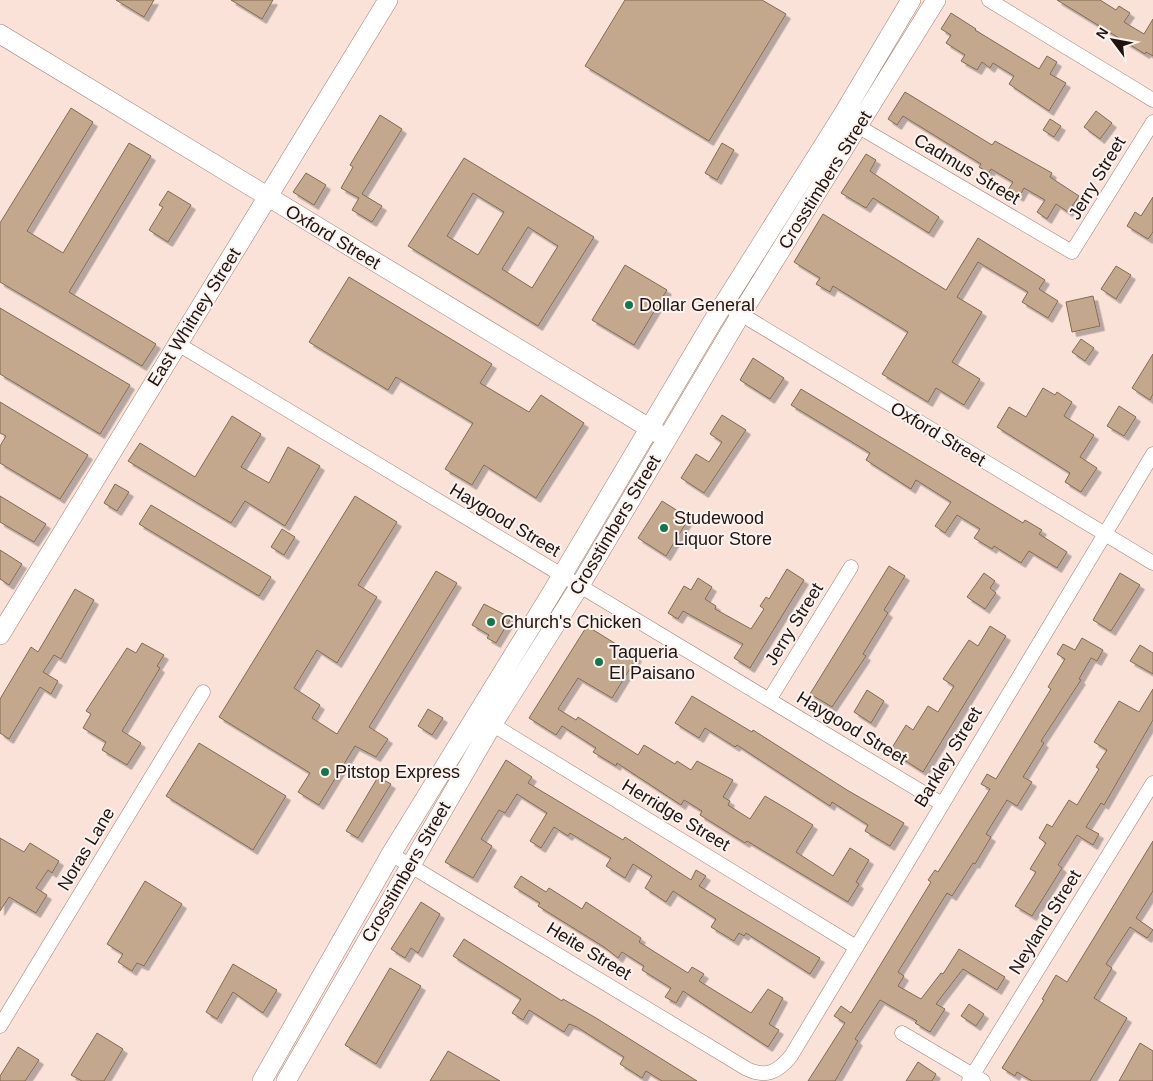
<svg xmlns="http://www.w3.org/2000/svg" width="1153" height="1081" viewBox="0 0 1153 1081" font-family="Helvetica,sans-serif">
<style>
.building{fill:#c3a88d;stroke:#826a51;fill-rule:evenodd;filter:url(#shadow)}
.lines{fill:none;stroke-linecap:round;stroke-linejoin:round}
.street-casing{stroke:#a17f70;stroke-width:15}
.secondary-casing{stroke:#a17f70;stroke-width:20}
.street{stroke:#fff;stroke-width:14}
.secondary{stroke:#fff;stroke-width:19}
.poi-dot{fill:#15764d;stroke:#fbf3f0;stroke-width:2}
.labels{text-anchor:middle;stroke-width:4;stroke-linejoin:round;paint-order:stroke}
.street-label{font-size:18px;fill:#21140f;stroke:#fbf3f0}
.poi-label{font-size:18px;fill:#21140f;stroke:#fbf3f0;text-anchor:start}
</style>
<defs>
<filter id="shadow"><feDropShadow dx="4.5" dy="4.5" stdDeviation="0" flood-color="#0004"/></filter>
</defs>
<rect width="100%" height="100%" fill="#fae2d9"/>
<path class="building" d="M116 0H154L144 17Z
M231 0H273L262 19Z
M625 0H762L786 14 709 141 585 66Z
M1057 0H1100L1116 10 1119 6 1130 13 1124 22 1144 34 1153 19V56L1146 52 1145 54Z
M951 13 976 29 975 30 1039 69 1047 56 1057 62 1050 74 1066 83 1049 111 1009 84 1014 76 993 63 990 68 982 62 977 70 961 61 965 55 946 43 951 35 941 29Z
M905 92 992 145 995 141 1052 173 1050 177 1079 196 1068 212 1056 204 1047 219 1037 212 1045 200 1024 188 1019 197 1008 190 1013 182 991 169 989 173 979 167 981 164 903 116 897 125 888 119Z
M71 108 93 122 27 231 63 253 129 143 151 156 69 292 156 344 142 366 0 282V223Z
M1096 111 1112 123 1100 139 1084 127Z
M380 115 402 129 362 194 382 206 372 222 352 210 359 198 341 188 353 167 350 165Z
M1050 119 1061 126 1054 137 1043 130Z
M722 143 734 150 717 180 705 173Z
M866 154 876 160 870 171 939 217 929 233 873 198 866 208 841 193Z
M464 158 594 237 538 326 408 246ZM473 193 504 212 478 255 447 236ZM528 227 558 246 532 288 502 269Z
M306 173 326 185 314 205 293 192Z
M168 191 191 205 168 242 149 230 163 207 159 205Z
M1153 197V232L1148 239 1127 226 1135 212 1141 216Z
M823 214 946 290 978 238 1045 280 1039 289 1058 301 1048 318 1022 302 1028 292 978 262 957 297 982 312 952 362 980 379 964 405 936 388 928 402 882 374 908 332 833 286 830 292 816 284 820 278 794 262Z
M625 265 667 290 634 345 592 320Z
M1116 266 1131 275 1116 299 1101 289Z
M349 277 492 364 480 383 529 412 541 395 584 423 536 498 484 465 472 485 445 469 473 423 396 377 388 390 309 342Z
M1093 296 1100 326 1072 332 1066 302Z
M0 308 130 385 100 434 0 374Z
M1081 339 1094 348 1085 361 1072 352Z
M1153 354V394L1150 400 1132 388Z
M753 358 784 378 770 399 740 380Z
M1043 388 1055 395 1057 392 1072 402 1064 416 1094 435 1080 457 1097 468 1081 492 1065 482 1070 473 997 427 1009 407 1026 417Z
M801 389 1023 523 1025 520 1042 530 1039 534 1067 552 1057 568 1029 551 1021 563 994 546 992 549 974 538 980 529 957 515 945 533 935 526 951 502 916 480 911 489 866 460 870 453 791 405Z
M0 402 88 455 60 499 0 463V446L6 436 0 433Z
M1119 406 1136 417 1124 436 1107 426Z
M722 415 746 430 704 493 681 478 696 454 709 462 722 442 710 434Z
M232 416 261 434 241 467 269 483 288 447 320 466 285 526 245 501 231 523 128 461 140 443 195 477Z
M115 484 129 492 117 511 104 503Z
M0 496 46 524 34 542 0 522Z
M355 496 397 522 358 585 377 597 337 663 317 650 294 688 320 705 312 718 337 734 436 571 457 583 369 727 388 739 376 757 355 746 319 805 298 792 310 773 219 717Z
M662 501 689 518 666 556 638 538Z
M151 505 271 577 259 596 139 524Z
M282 529 295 537 284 555 271 547Z
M0 550 22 564 9 585 0 579Z
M889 566 905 576 884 610 888 613 863 654 866 656 832 707 810 694Z
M787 569 804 580 750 668 734 658 743 644 683 611 678 619 668 613 684 586 691 590 698 578 712 587 705 599 716 606 715 609 751 629 764 609 760 606 766 597 769 599Z
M984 573 995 581 990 588 996 593 985 609 967 597Z
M1120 573 1140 585 1111 631 1093 620Z
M75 589 94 600 61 659 54 655 43 672 58 681 51 694 40 687 9 739 0 733V699L31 647 38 652Z
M484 604 511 618 496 643 487 638 489 635 472 625Z
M587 626 637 657 612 698 578 678 558 709 576 720 578 717 638 755 644 745 675 764 677 761 691 770 697 761 733 780 723 797 730 801 728 805 750 819 765 796 787 809 813 825 796 852 833 876 850 848 869 860 856 882 859 884 848 902 747 841 745 843 700 815 702 811 684 800 681 805 617 763 616 766 593 752 596 748 562 726 556 735 529 718Z
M990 626 1006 636 923 772 890 751 906 725 913 730 928 706 938 712 954 686 943 679 969 640 978 646Z
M1082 638 1103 650 1097 661 1091 658 1079 679 1081 680 1041 741 1044 743 1023 777 1032 782 1017 806 1007 800 986 834 991 837 975 864 973 863 952 896 947 893 898 972 904 976 898 986 921 999 941 973 943 974 959 949 1005 977 997 990 963 969 936 1004 945 1009 930 1032 915 1023 917 1021 880 1000 855 1039 858 1041 835 1081H808L845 1023 834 1016 841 1006 851 1013 931 882 928 880 935 870 938 872 990 789 981 784 987 774 996 779 1051 689 1048 687 1065 659 1057 654 1063 644 1075 650Z
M142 643 164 655 157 666 160 668 122 731 141 743 127 765 102 750 106 742 83 728 91 714 86 711 127 648 136 653Z
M1140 645 1153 653V674L1130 661Z
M1153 689V720L1104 805 1101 803 1086 827 1099 834 1093 845 1077 835 1058 865 1062 868 1032 916 1015 906 1036 872 1030 869 1046 843 1039 838 1047 824 1052 827 1069 800 1077 805 1099 769 1096 767 1107 750 1094 742 1119 701 1139 712Z
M867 690 884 701 871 723 854 712Z
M692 696 752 732 753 730 847 790 904 823 890 846 865 831 868 825 832 802 830 806 737 745 735 747 705 728 699 738 675 723Z
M428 709 443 718 432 735 418 726Z
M199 743 286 796 253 850 166 796Z
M506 760 532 777 528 783 623 840 625 837 691 880 696 870 706 876 699 886 820 958 810 974 746 933 744 936 739 933 734 941 711 927 716 919 673 891 666 902 645 888 652 876 633 864 625 878 606 866 611 858 570 833 568 836 554 827 541 848 530 841 547 813 517 794 505 813 499 810 481 839 492 846 473 878 445 862Z
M378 777 391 784 358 838 346 831Z
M0 838 24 852 30 843 59 861 52 873 48 870 36 888 47 895 36 913 9 897 0 911Z
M1153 841V891L1136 918 1153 930 1147 938 1130 927 1106 964 1112 968 1094 998 1127 1018 1090 1081H1032L1017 1072 1015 1076 1002 1068 1044 1000 1042 999 1056 975 1067 982Z
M521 876 546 892 549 888 582 909 586 902 641 938 639 942 688 973 692 967 704 974 699 981 751 1013 768 989 783 998 769 1024 779 1030 768 1047 683 991 676 1003 665 997 671 988 642 970 644 966 622 952 618 958 604 947 538 906 540 903 514 887Z
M145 881 182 904 144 966 137 963 132 971 118 962 123 954 107 944Z
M421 902 440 914 418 953 411 948 405 958 391 949Z
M464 939 562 1001 563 999 596 1018 697 1081H662L646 1071 642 1078 620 1064 624 1057 577 1027 569 1024 564 1032 529 1010 523 1020 512 1013 521 999 453 956Z
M233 964 277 990 263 1013 233 992 217 1019 206 1012Z
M390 968 421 986 376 1064 345 1045Z
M969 1004 984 1014 976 1026 961 1016Z
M97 1033 123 1049 104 1081H82L71 1075Z
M1140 1043 1153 1051V1081H1119Z
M18 1047 39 1060 25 1081H0V1076Z
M448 1051 500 1081H430Z
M918 1062 936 1074 932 1081H906Z"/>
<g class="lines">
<g class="street-casing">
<path id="street" d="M989 0 1153 100
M849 121 1072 252 1153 122
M734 310 1153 563
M178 344 942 804
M769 700 851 567
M485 720 856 947
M391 854 747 1069C766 1078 778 1072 791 1056L1153 454
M0 1026 203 692
M902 1033 983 1081
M969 1081 1153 783"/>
</g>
<g class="secondary-casing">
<path id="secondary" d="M0 34 659 434
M0 635 388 0
M262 1081 391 854 551 594 713 321 842 116 911 0
M286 1081 492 725 579 587 741 314 936 0"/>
</g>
<use href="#street" class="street"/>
<use href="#secondary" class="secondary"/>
</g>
<g class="poi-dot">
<circle cx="629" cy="305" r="5"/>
<circle cx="664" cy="528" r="5"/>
<circle cx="491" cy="622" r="5"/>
<circle cx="599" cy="662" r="5"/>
<circle cx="325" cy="772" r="5"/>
</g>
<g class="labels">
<g class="street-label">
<text transform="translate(967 169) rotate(31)" y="6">Cadmus Street</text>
<text transform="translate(1097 178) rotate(-59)" y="6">Jerry Street</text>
<text transform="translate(825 180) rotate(-58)" y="6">Crosstimbers Street</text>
<text transform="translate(333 237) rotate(31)" y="6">Oxford Street</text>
<text transform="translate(194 317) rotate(-58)" y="6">East Whitney Street</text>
<text transform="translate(938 434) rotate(31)" y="6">Oxford Street</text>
<text transform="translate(505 520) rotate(31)" y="6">Haygood Street</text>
<text transform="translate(615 525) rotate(-59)" y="6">Crosstimbers Street</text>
<text transform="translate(794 624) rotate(-58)" y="6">Jerry Street</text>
<text transform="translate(852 728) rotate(31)" y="6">Haygood Street</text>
<text transform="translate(948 757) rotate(-59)" y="6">Barkley Street</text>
<text transform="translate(676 815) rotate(31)" y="6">Herridge Street</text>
<text transform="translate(86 849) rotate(-59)" y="6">Noras Lane</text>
<text transform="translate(406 872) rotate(-60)" y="6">Crosstimbers Street</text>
<text transform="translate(1045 922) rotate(-58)" y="6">Neyland Street</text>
<text transform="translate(589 951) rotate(31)" y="6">Heite Street</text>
</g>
<g class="poi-label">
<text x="639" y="311">Dollar General</text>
<text x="674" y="524">Studewood<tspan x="674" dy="21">Liquor Store</tspan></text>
<text x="501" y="628">Church's Chicken</text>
<text x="609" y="658">Taqueria<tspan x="609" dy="21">El Paisano</tspan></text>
<text x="335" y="778">Pitstop Express</text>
</g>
</g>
<g transform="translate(1113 40) rotate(302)" stroke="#fbf3f0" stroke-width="4" paint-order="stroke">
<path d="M0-4L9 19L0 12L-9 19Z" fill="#21140f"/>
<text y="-8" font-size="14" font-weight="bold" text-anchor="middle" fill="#21140f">N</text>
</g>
</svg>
